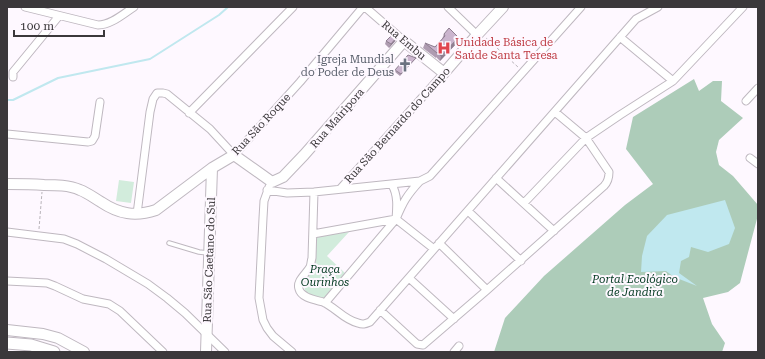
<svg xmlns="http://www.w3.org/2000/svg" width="765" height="359" viewBox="0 0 765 359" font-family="'Roboto Serif',serif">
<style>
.green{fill:#d2ecdc}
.forest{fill:#adccb9}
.water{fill:#c0e8ef}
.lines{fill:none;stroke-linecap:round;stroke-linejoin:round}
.stream{stroke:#c0e8ef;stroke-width:2}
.lane-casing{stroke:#bfb8c0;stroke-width:5.5}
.street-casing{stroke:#bfb8c0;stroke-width:9}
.secondary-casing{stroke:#bfb8c0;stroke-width:12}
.primary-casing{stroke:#bfb8c0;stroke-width:13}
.path{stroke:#b9b4ba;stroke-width:1;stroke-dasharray:3 2;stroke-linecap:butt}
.lane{stroke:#fff;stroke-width:3.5}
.street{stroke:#fff;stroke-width:7}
.secondary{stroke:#fff;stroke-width:10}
.primary{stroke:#fff;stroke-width:11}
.wall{fill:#af9cb1}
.shaded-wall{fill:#8e7f90}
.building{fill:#cbb5ce;stroke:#8e7f90}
.labels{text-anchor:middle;stroke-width:4;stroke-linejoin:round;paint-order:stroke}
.street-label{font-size:11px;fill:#3b383b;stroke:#fef8ff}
.health-label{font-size:11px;fill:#be3a42;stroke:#fef8ff;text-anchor:start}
.worship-label{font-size:11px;fill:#5b616d;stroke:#fef8ff;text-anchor:end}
.park-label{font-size:11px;font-style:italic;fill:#00381f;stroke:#fef8ff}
</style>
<rect width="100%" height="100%" fill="#fef8ff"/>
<path class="green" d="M119 180 134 182 131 203 116 201Z
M349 232 327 256 345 273 325 298 321 299 307 293 305 290 304 286 308 274 312 271 315 266V241L316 237 318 236Z"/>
<path class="forest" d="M694 79 699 91 713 81H722L721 101 743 118 719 140 716 152 719 165 733 176 758 205V215L740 283 728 292 703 298 712 324 725 343 722 352H494L505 318 544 276 625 205 653 184 626 149 633 117Z"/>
<path class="water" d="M725 200 735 228 729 244 708 252 691 247 689 257 681 261 679 273 697 286 674 277 666 271 641 272 642 256 647 236 667 215Z"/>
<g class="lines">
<path class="stream" d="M7 100H13L58 78 150 59 219 15 228 7"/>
<g class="lane-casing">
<path id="lane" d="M169 243 199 252 208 253"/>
</g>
<g class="street-casing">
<path id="street" d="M25 7 98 25C111 25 123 14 134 7
M365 7 404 41
M448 7 477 35
M620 37 673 81
M13 77V72L59 16
M746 101 758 88
M189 113 293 7
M7 134 88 142 92 141 95 136 100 102
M750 158 758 164
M496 178 554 231
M269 187 264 201 263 218 259 298 263 320 267 328 273 336 292 352
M340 189 444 73
M267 190 287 193 314 192 420 181 430 176 581 7
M314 192 312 258C311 261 311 265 310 267 306 274 296 281 299 289 301 298 316 300 323 302 335 307 344 320 358 323 363 325 365 324 370 322L636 19 658 7
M524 203 586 138 620 115 673 81 743 7
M468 211 521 261
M137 214 150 112 153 99 157 93H163L167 94 210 129 234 155 300 82 363 7
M396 219 434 249
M7 232 64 239 77 244 106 259 148 284 167 298 185 313 225 352
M313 234 396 219C397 207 398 195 392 185
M439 243 487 290
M409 278 454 319
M7 281 47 283 55 286 83 299 109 304 120 311 163 352
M325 303 396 219C403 202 407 195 420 181
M380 310 417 344 423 345 487 290 604 186C608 182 609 178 609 172L586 138 555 112
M454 352 459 346"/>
</g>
<g class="secondary-casing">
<path id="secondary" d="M7 184C19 184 31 184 44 185 56 185 69 185 80 190 88 193 94 198 101 202 119 214 135 217 156 210L212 168 234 155 272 182 283 177 304 155 404 41 444 73 477 35 503 7
M7 330 43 334 58 338 84 352
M206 352 212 168"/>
</g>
<g class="primary-casing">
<path id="primary" d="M7 343 31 345 54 352"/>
</g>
<path class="path" d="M486 38 518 67
M39 229 42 192"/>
<use href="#lane" class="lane"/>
<use href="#street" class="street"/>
<use href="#secondary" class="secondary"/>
<use href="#primary" class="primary"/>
</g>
<path class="wall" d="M444 34 458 37 456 44 440 61 436 57V58L423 48 425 43 435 47 442 39Z
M396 40 389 48 385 44 386 41Z
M415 59 400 76 395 72V70Z"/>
<path class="shaded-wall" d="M397 37 396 40 389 48 391 44Z
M457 39 456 44 440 61 441 56Z"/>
<path class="building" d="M449 28 458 37 457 39 441 56 438 52 437 53 425 43 435 47 445 36 444 34Z
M393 34 397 37 391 44 386 41Z
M408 55 416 58 401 74 395 70Z"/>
<defs>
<g id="hospital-bare" transform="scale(1.08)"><path d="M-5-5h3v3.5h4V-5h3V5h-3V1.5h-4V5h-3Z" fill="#e0444e" stroke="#fef8ff" stroke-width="2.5" paint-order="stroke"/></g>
<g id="church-bare" transform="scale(1.08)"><path d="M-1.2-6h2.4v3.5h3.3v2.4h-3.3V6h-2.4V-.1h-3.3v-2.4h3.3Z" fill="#6b7280" stroke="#fef8ff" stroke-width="2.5" paint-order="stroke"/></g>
</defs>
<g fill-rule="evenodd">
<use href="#hospital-bare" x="444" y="48"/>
<use href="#church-bare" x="405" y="65"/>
</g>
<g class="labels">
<g class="street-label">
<text transform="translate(404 40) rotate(40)" y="4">Rua Embu</text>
<text transform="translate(337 118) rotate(-49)" y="4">Rua Mairipora</text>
<text transform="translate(261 124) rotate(-47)" y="4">Rua São Roque</text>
<text transform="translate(397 125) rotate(-48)" y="4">Rua São Bernardo do Campo</text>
<text transform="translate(209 260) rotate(-88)" y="4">Rua São Caetano do Sul</text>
</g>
<g class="health-label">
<text x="455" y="46">Unidade Básica de<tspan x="455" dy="13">Saúde Santa Teresa</tspan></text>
</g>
<g class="worship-label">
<text x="394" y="63">Igreja Mundial<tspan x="394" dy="13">do Poder de Deus</tspan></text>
</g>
<g class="park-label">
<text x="325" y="273">Praça<tspan x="325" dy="13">Ourinhos</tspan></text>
<text x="635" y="283">Portal Ecológico<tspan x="635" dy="13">de Jandira</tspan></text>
</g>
</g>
<rect width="765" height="359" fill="none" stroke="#3b383b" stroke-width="16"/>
<path d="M14 30v6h90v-6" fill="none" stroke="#3b383b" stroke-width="2"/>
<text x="20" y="30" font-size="12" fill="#3b383b" stroke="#fef8ff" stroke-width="3" paint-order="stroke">100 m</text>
</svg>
